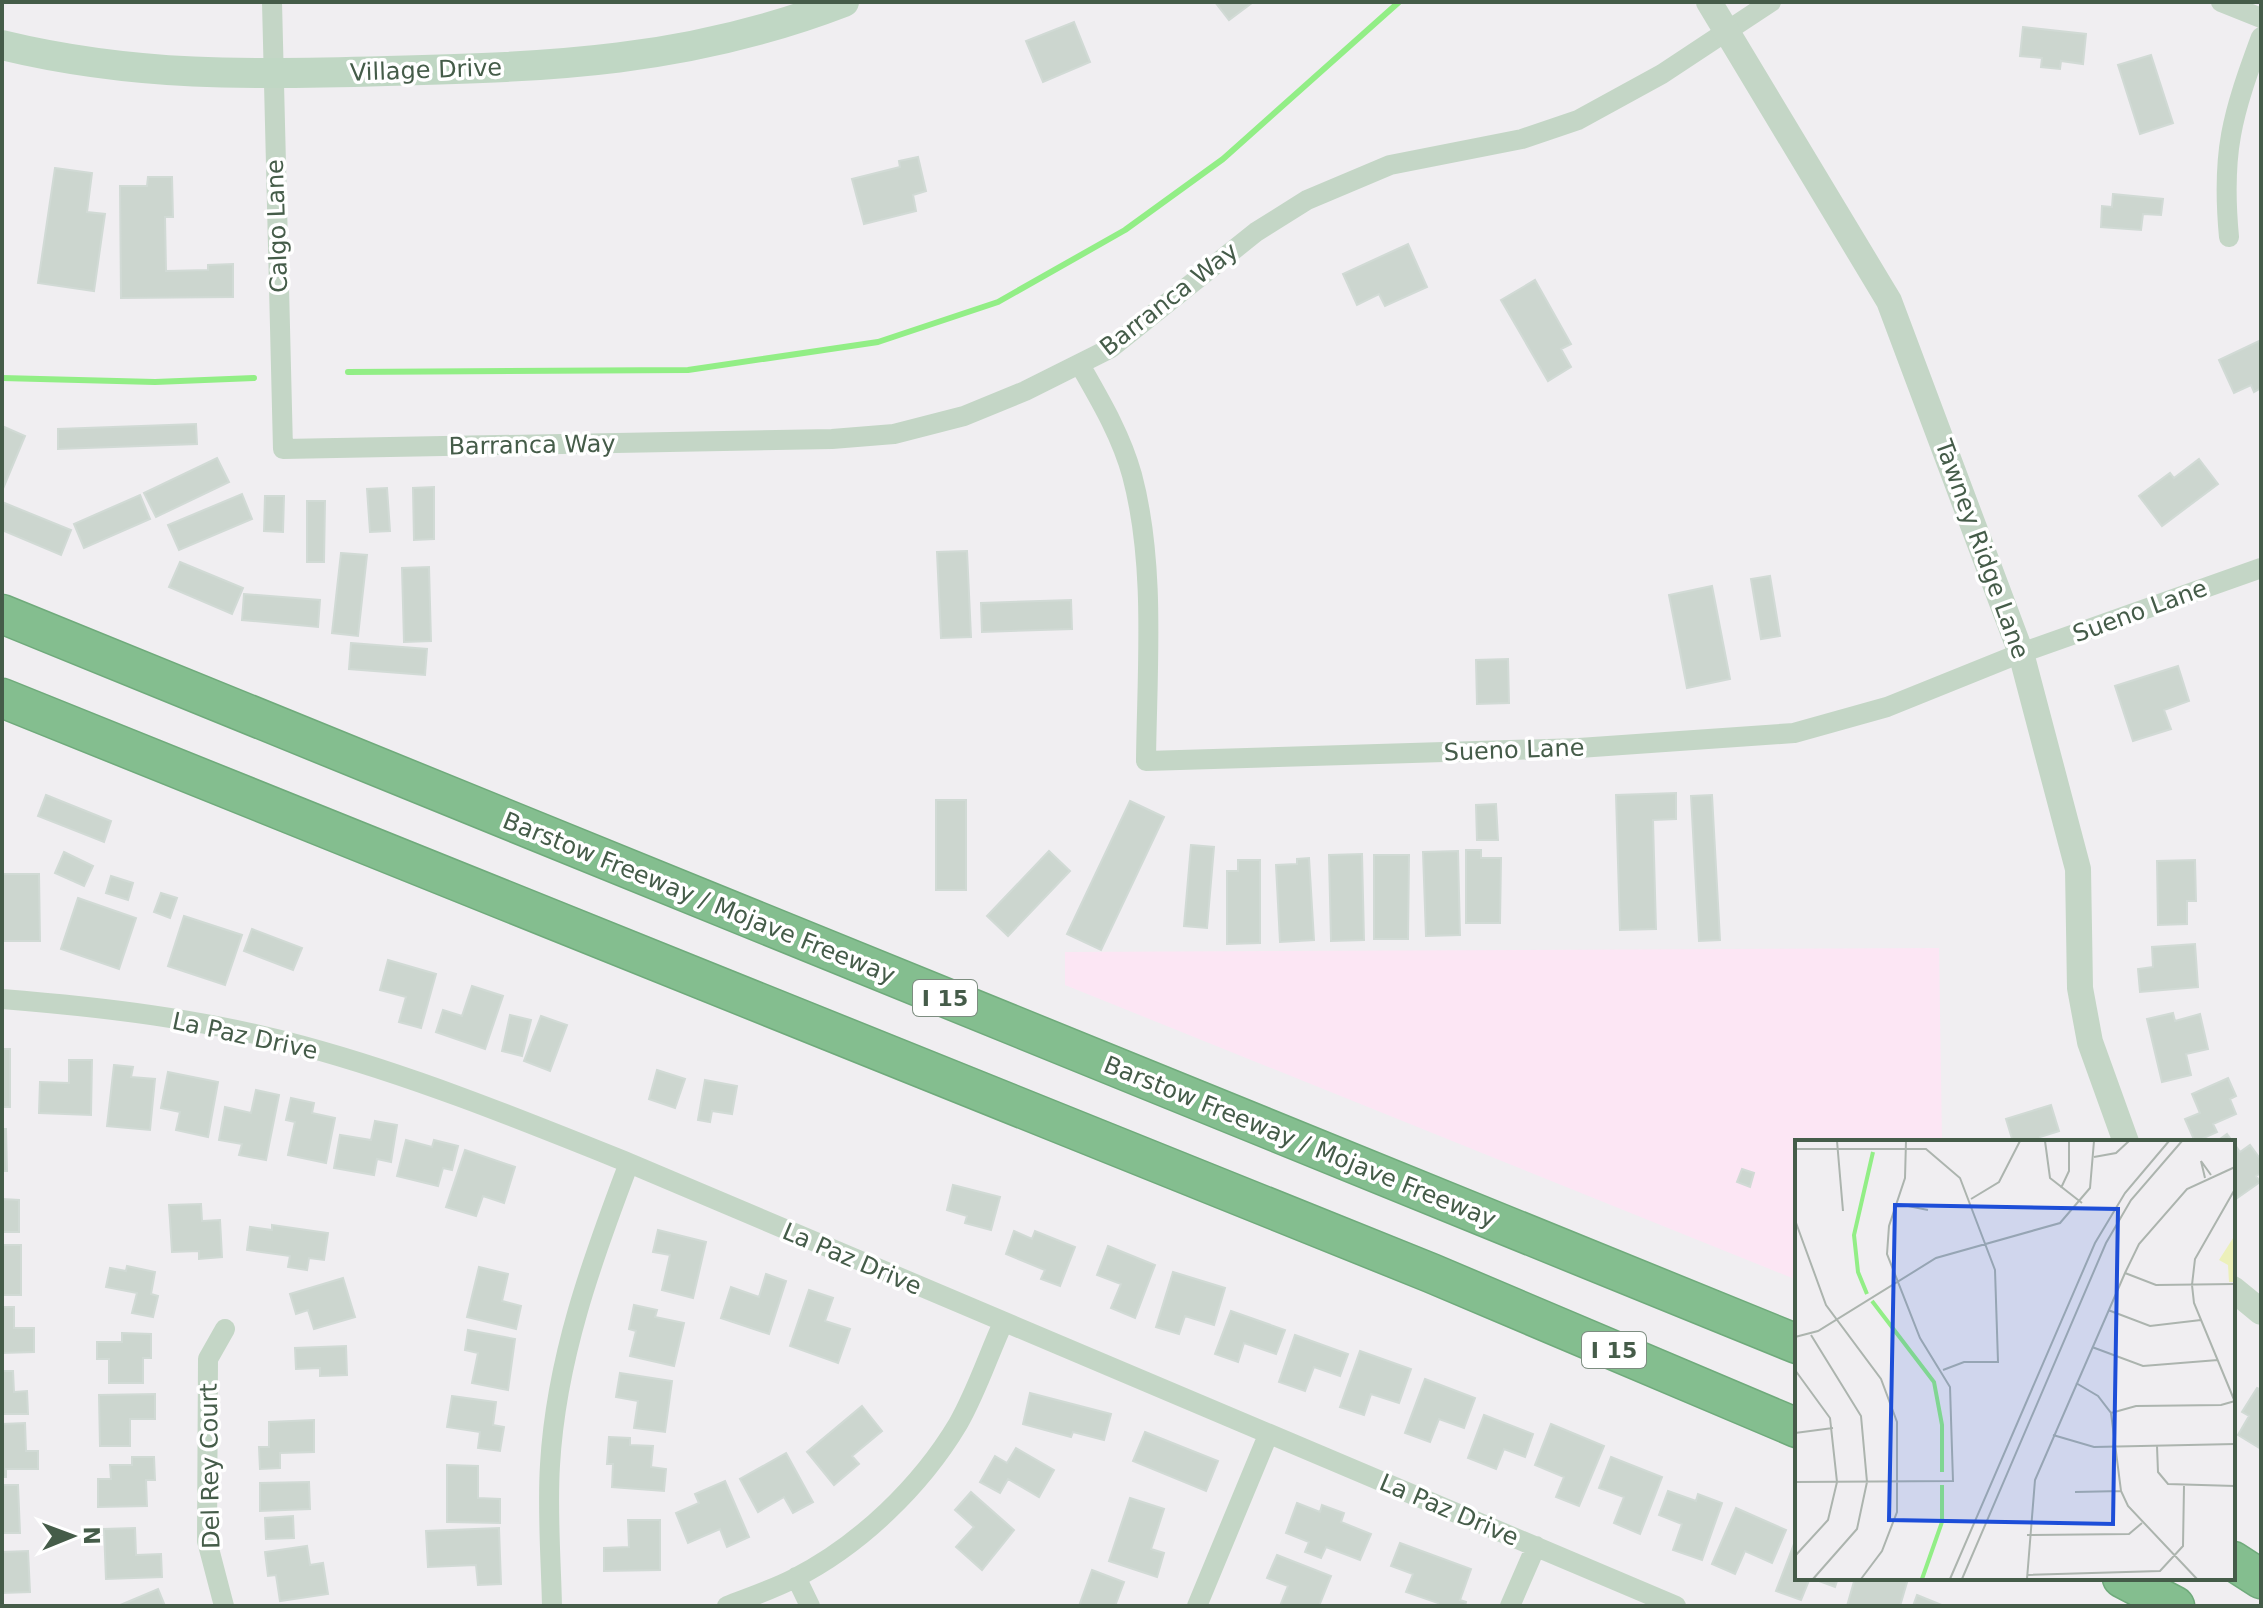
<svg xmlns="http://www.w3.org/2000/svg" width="2263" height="1608" viewBox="0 0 2263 1608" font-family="'DejaVu Sans',sans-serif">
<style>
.commercial{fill:#fce6f4}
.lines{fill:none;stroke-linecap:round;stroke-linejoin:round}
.stream{stroke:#92ee86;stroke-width:6}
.building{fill:#ccd6cf;stroke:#d1dad5;stroke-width:2}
.motorway-casing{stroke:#6faa7b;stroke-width:41}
.minor{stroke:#c4d6c6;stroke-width:20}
.tertiary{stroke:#c4d6c6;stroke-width:26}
.secondary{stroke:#c0d7c4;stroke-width:30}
.motorway{stroke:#84be8f;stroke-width:38}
.labels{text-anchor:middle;stroke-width:7;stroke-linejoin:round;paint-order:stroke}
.shield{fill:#fff;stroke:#7d8d80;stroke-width:2}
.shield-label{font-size:22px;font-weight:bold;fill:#455c49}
.street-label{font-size:24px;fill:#455c49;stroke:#fff}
.inset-river{fill:none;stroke:#92ee86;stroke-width:4}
.inset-road{fill:none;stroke:#acb4ae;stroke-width:2}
.view{fill:#1d4ed8;fill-opacity:0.15;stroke:#1d4ed8;stroke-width:4}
.inset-edge{fill:none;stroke:#455c49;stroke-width:4}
</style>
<rect width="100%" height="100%" fill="#f0eef1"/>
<path class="commercial" d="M1939 948 1942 1142H1797V1280L1065 985V952Z"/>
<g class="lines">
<path class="stream" d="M348 372 688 370 878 342 998 302 1125 230 1223 159 1399 2
M2 378 155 382 254 378"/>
</g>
<path class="building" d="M1215 2H1251L1252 3 1229 20Z
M1074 22 1090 62 1043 82 1026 41Z
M2023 27 2086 34 2083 64 2061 61 2060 69 2041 67 2042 58 2020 56Z
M2151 55 2173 123 2140 134 2118 65Z
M918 157 926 191 913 195 916 211 864 224 852 179 900 167 899 161Z
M55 168 92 173 87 212 105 214 94 291 38 283Z
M148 177H172L173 217H165L166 271 208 270V265L233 264V297L121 298 120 186H147Z
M2113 194 2163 199 2161 215 2143 214 2141 230 2101 227 2102 206 2112 207Z
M1408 244 1427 287 1385 306 1379 294 1357 305 1343 274Z
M1535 280 1571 344 1561 349 1571 367 1548 381 1501 300Z
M2261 340V388L2254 392 2251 385 2234 393 2219 360Z
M196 424 197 444 58 449V429Z
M2 426 25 436 2 491Z
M217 458 229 482 156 517 144 493Z
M2199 459 2218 484 2162 526 2139 496 2170 473 2174 478Z
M434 487V539L414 540 413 488Z
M387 488 390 531 370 532 367 489Z
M242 494 252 519 179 550 168 525Z
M140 495 150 519 84 548 74 524Z
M265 496H284L283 532 264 531Z
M307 501H325L324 562H307Z
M2 502 71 530 61 555 2 530Z
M967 551 971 637 941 638 937 552Z
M341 553 367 555 358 636 332 633Z
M180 562 243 588 232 614 169 587Z
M429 567 431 641 404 642 402 568Z
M1770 576 1780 636 1761 639 1751 579Z
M1712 586 1730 679 1687 688 1669 595Z
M244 594 320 600 318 627 242 620Z
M1071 600 1072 629 982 632 981 603Z
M351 643 427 649 425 675 349 669Z
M1508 659 1509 703 1477 704 1476 660Z
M2178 666 2189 701 2164 710 2171 729 2133 741 2115 686Z
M1676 793V819L1653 820 1656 929 1620 930 1616 795Z
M46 795 111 821 104 842 38 816Z
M1712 795 1720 940 1699 941 1691 796Z
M936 800H966V890H936Z
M1130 801 1164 817 1101 950 1067 934Z
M1496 804 1498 840H1477L1476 805Z
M1191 845 1214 847 1207 928 1184 926Z
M1466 850H1481V858H1501L1500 923H1466Z
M1049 851 1070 871 1008 936 987 916Z
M1458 851 1460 935 1426 936 1423 852Z
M64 852 93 866 84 886 55 873Z
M1362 854 1364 940 1331 941 1329 855Z
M1374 855H1409L1408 939H1374Z
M1309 858 1314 940 1280 942 1276 865 1297 864V859Z
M1238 860H1260V943L1227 944V871H1238Z
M2195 860 2196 901H2187V924L2158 925 2157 861Z
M2 874H39L40 941H2Z
M111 876 133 883 128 900 106 893Z
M161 893 177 898 170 918 154 912Z
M78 898 136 918 119 969 61 949Z
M184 916 242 935 225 985 168 966Z
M252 929 302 948 293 970 244 951Z
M2195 944 2198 987 2140 992 2138 969 2153 967 2152 947Z
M388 960 436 974 421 1028 399 1022 406 997 380 990Z
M472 986 503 996 485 1049 436 1032 443 1010 462 1016Z
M2173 1013 2175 1021 2200 1014 2208 1049 2186 1054 2191 1075 2162 1082 2147 1019Z
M510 1015 531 1020 522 1056 502 1051Z
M541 1016 567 1025 550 1071 524 1061Z
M2 1049H10V1107H2Z
M69 1060H92L91 1115 39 1113 40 1082 69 1083Z
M114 1065 133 1067 131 1077 155 1079 150 1130 107 1126Z
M657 1070 685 1079 675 1108 649 1099Z
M168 1072 218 1082 208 1137 176 1130 180 1112 161 1108Z
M2228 1078 2236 1096 2230 1099 2236 1114 2213 1124 2217 1132 2195 1142 2185 1119 2200 1113 2192 1094Z
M705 1080 737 1086 732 1114 712 1111 710 1122 698 1120Z
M256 1090 279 1095 266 1160 239 1155 242 1144 219 1140 225 1107 251 1113Z
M291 1098 314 1103 312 1113 335 1118 326 1163 288 1155 295 1122 286 1120Z
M2051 1105 2059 1131 2040 1137 2041 1142H2013L2006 1119Z
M375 1121 397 1125 391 1162 377 1159 374 1175 334 1168 340 1135 371 1140Z
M2 1129H6L7 1171H2Z
M2227 1134 2233 1142H2216Z
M406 1140 432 1147 434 1140 458 1146 452 1170 443 1168 438 1186 397 1176Z
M2233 1142 2240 1152 2250 1145 2261 1160V1173L2256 1176 2260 1182 2236 1199Z
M465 1150 515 1167 504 1203 483 1196 476 1216 446 1207Z
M1742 1169 1754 1173 1750 1187 1737 1182Z
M953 1185 1000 1197 991 1230 965 1223 967 1216 947 1210Z
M2 1199 19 1200V1232H2Z
M201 1204 202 1221 220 1220 222 1257 199 1259V1251L172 1252 169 1205Z
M272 1225 328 1233 324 1260 309 1258 307 1270 288 1267 290 1256 247 1250 250 1227 272 1230Z
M658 1230 706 1242 693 1298 662 1290 670 1255 653 1252Z
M1014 1231 1032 1239 1035 1231 1075 1247 1060 1286 1041 1279 1045 1270 1006 1254Z
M2 1245H21V1295H2Z
M1108 1246 1155 1265 1135 1318 1111 1308 1121 1284 1097 1275Z
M127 1266 155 1272 151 1294 158 1296 153 1317 132 1313 137 1293 106 1287 110 1268 126 1271Z
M479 1267 508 1274 502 1301 521 1306 516 1329 467 1317Z
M1173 1272 1225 1288 1214 1325 1185 1316 1179 1334 1156 1327Z
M766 1274 786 1281 769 1334 721 1318 731 1287 759 1297Z
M343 1278 355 1317 314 1329 308 1310 296 1314 290 1294Z
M809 1290 833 1298 825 1321 850 1329 838 1363 790 1346Z
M634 1305 657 1310 655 1317 684 1323 674 1366 630 1356 636 1331 629 1329Z
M2 1307H14V1328H34V1352L2 1353Z
M1231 1311 1285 1330 1276 1354 1244 1343 1238 1362 1215 1354Z
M468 1330 515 1339 508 1390 472 1383 478 1353 465 1350Z
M122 1333 151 1334V1358H143V1383H109V1359H97V1342H122Z
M1295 1335 1348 1354 1340 1376 1314 1367 1305 1391 1279 1382Z
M346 1346 347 1375 320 1376V1368L296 1369 295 1348Z
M1360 1351 1411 1369 1399 1403 1371 1394 1364 1415 1340 1407Z
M2 1371H13L14 1392 27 1391 28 1414H2Z
M620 1373 672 1381 665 1432 634 1428 638 1401 616 1397Z
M1425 1379 1475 1398 1464 1428 1439 1419 1430 1442 1405 1433Z
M2257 1388 2261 1390V1449L2238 1435 2249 1416 2242 1412Z
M1030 1393 1111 1414 1104 1440 1073 1432 1071 1437 1023 1424Z
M155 1394V1419H130V1446H100L99 1395Z
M452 1396 496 1402 493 1425 504 1427 500 1451 478 1448 480 1432 447 1427Z
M862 1406 882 1431 852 1456 859 1464 834 1485 807 1452Z
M1484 1415 1533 1434 1525 1457 1504 1449 1496 1469 1468 1458Z
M314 1420V1452L280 1453V1468L260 1469 259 1447H269V1422Z
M25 1423 26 1451H38V1469H6V1477H2V1424Z
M1551 1424 1604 1446 1579 1506 1556 1497 1564 1477 1535 1465Z
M1145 1432 1218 1461 1206 1491 1133 1461Z
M609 1437 630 1438V1445L653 1446 651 1467 666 1469 664 1491 612 1487 613 1464H607Z
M1016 1448 1054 1470 1039 1497 1008 1479 1000 1493 980 1482 995 1456 1007 1463Z
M786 1453 813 1502 793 1513 784 1497 758 1512 740 1479Z
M132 1457H154L155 1480H146L147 1506 98 1507V1479H111L110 1465H132Z
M1611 1457 1662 1477 1640 1534 1614 1523 1624 1497 1599 1488Z
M447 1465 478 1466V1498L500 1499V1523L447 1522Z
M725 1481 749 1537 727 1547 720 1529 688 1543 676 1513 699 1503 695 1494Z
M309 1482 310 1509 260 1511V1483Z
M2 1485H18L20 1533H2Z
M1668 1491 1696 1501 1698 1494 1722 1503 1702 1560 1673 1550 1682 1524 1659 1515Z
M971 1492 1014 1530 982 1570 956 1547 974 1527 955 1510Z
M1130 1498 1164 1509 1151 1549 1164 1553 1157 1577 1109 1561Z
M1297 1503 1320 1512 1322 1505 1344 1513 1341 1522 1371 1534 1360 1560 1326 1547 1321 1558 1305 1552 1309 1542 1286 1533Z
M1736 1508 1786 1530 1772 1563 1745 1551 1735 1574 1712 1564Z
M293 1516 294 1538 266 1539 265 1518Z
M628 1520H660V1570L604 1571V1548L629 1547Z
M135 1528 136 1555 161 1554 162 1577 106 1579 104 1529Z
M499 1528 501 1584 478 1585 476 1565 428 1567 426 1531Z
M1797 1536V1578H1810L1801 1600 1776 1591Z
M1400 1543 1471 1569 1460 1600 1466 1602 1465 1606H1437L1438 1603 1406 1592 1413 1574 1391 1566Z
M307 1546 310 1565 323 1563 328 1594 280 1601 276 1575 268 1576 265 1552Z
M28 1551 30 1592 2 1593V1552Z
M1277 1555 1331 1576 1319 1606H1280L1288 1586 1267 1578Z
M1092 1570 1124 1582 1115 1606H1079Z
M1811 1578H1838L1835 1587Z
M1855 1578H1903L1908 1579 1900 1606H1847Z
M158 1589 165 1606H118Z
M1917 1595 1944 1606H1913Z"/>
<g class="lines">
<g class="motorway-casing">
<path id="motorway" d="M2 614 1797 1344
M2 698 1431 1273 1797 1428
M2233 1561 2261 1579
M2122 1578 2175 1606"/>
</g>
<path class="minor" d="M272 2 283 449 832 439 894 434 964 416 1025 391 1111 348 1256 232 1307 200 1390 165 1522 139 1578 120 1662 74 1771 2
M2221 2 2261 18
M2229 237C2221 152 2232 115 2261 37
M1080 365C1100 400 1121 435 1132 475 1156 565 1147 668 1146 761L1579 748 1794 733 1887 707 2021 653 2261 568
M2 999C102 1007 205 1019 303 1046 414 1076 522 1120 629 1163L1676 1606
M796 1577 810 1606
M224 1606 207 1541 208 1359 225 1329
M552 1606C551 1559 547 1511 550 1465 556 1359 592 1260 629 1163
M727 1606C750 1597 774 1589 795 1578 860 1545 921 1486 958 1424 976 1393 988 1356 1003 1323
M1197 1606 1268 1435
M1510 1606 1536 1546"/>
<path class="tertiary" d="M1709 2 1889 301 2021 653 2078 869 2080 988 2090 1042 2126 1142
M2233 1289 2261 1312"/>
<path class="secondary" d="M2 45C134 77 252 75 387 71 551 67 688 62 844 2"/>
<use href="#motorway" class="motorway"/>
</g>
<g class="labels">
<g class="shield">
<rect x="913" y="980" width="64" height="36" rx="6"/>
<rect x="1582" y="1332" width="64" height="36" rx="6"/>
</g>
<g class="shield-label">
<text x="945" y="1006">I 15</text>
<text x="1614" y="1358">I 15</text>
</g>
<g class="street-label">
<text transform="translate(426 70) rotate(-2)" y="8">Village Drive</text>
<text transform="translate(277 226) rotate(-92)" y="8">Calgo Lane</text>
<text transform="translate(1169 299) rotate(-38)" y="8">Barranca Way</text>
<text transform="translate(532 445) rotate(-1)" y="8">Barranca Way</text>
<text transform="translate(1982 549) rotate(70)" y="8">Tawney Ridge Lane</text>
<text transform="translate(2140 611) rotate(-20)" y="8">Sueno Lane</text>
<text transform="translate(1514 750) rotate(-2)" y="8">Sueno Lane</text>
<text transform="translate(699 898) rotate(22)" y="8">Barstow Freeway / Mojave Freeway</text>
<text transform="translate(245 1036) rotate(12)" y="8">La Paz Drive</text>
<text transform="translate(1300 1142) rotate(22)" y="8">Barstow Freeway / Mojave Freeway</text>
<text transform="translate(852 1259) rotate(23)" y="8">La Paz Drive</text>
<text transform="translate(210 1466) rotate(-91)" y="8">Del Rey Court</text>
<text transform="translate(1449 1510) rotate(23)" y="8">La Paz Drive</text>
</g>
</g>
<g transform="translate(1795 1140)">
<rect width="440" height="440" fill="#f0eef1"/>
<path d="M440 95V142H434L433 125 424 120Z" fill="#ecf0ba"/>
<path class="inset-river" d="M72 154 63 132 59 95 78 12M77 161 139 242 147 285V332M127 439 147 382V345"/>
<path class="inset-road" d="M42 1 48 71M250 1 255 38 287 63M0 9H131L165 38 200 130 203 222H169L148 230M299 17 321 13 334 1M410 38 406 21 416 35M266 48 274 31V1M440 49 400 119 397 145 399 163 440 262M176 59 204 42 225 1M103 64 133 70M0 80 31 165 86 239 102 282V372L87 411 66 439M330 133 361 145 440 144M313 170 355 186 406 180M16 195 66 276 72 342 62 389 18 439M0 197 23 191 141 118 265 83 295 48 299 1M297 207 348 226 423 220M0 230 35 278 42 342 33 380 0 416M281 243 303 256 316 273 326 351 333 366 402 439M316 273 341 266 426 265 440 261M0 293 38 288M258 295 299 307 440 304M362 306 363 332 373 344 440 346M0 342 158 341 155 247 125 198 92 114 94 86 110 38 111 1M280 352 326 351M232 395 334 394 347 383M232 435 365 431 388 406 389 346M155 439 300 103 330 53 374 1M167 439 311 103 336 60 387 1M232 439 240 340 330 133 344 104 392 49 440 27"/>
<path class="view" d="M100 65 323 69 318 384 94 380Z"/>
<rect width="440" height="440" class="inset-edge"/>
</g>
<rect width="2263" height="1608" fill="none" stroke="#455c49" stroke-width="8"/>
<g transform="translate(72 1536) rotate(89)" stroke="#ffffff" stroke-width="6" paint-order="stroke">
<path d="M0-6L14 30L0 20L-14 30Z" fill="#455c49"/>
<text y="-12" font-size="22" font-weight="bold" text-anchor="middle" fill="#455c49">N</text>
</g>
</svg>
